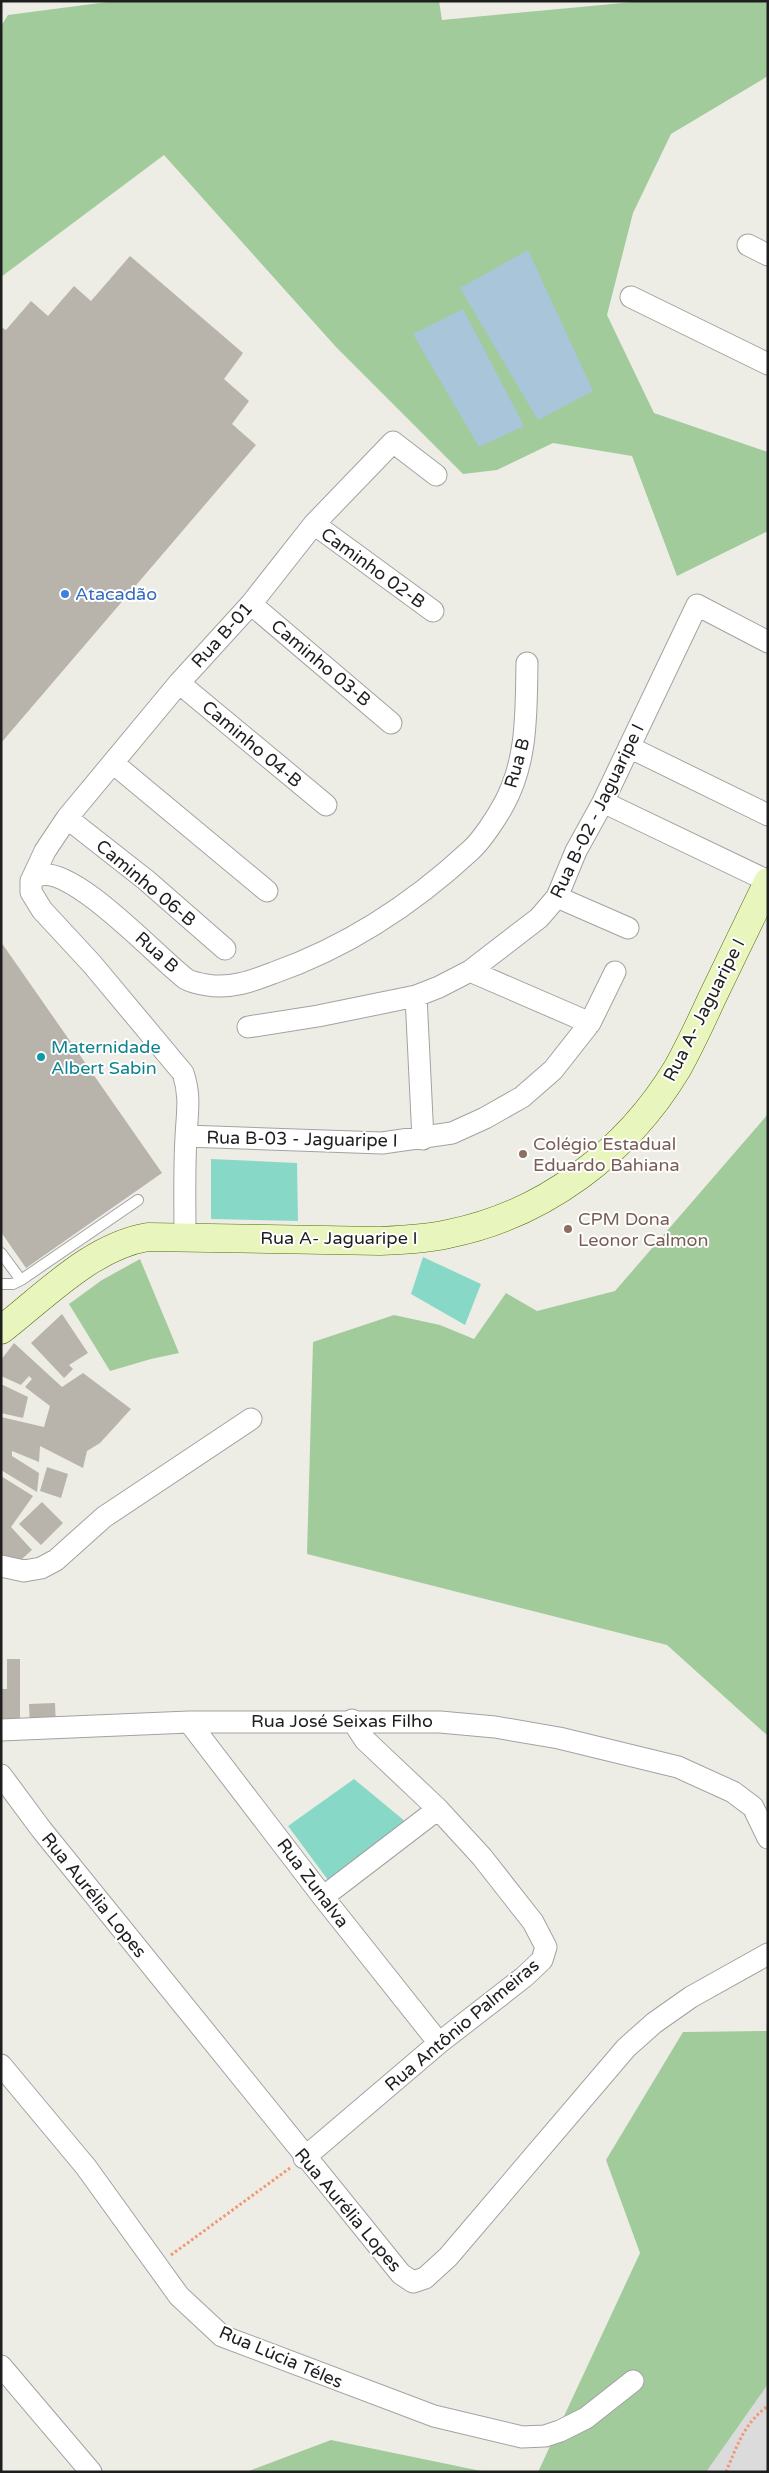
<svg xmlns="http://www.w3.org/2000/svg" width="769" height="2473" viewBox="0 0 769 2473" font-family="'Varela Round',sans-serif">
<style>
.residential{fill:#dcdbdb}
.forest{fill:#a2cb9c}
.pitch{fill:#88d8c8}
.water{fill:#a8c5d9}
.building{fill:#b8b3ab}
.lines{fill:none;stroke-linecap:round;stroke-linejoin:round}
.lane-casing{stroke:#a2a2a2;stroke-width:12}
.street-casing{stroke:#a2a2a2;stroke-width:23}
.secondary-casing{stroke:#526e0c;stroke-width:29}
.path{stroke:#f19774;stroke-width:3;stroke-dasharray:2.5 2.5;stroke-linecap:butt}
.lane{stroke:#fff;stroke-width:10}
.street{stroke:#fff;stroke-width:21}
.secondary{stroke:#e8f5bc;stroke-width:28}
.shop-dot{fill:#3f7fe0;stroke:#fff;stroke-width:2}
.culture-dot{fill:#0f9aa8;stroke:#fff;stroke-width:2}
.education-dot{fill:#8d6e63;stroke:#fff;stroke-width:2}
.labels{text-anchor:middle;stroke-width:4;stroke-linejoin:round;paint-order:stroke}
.street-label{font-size:18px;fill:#1e1e1e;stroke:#fff}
.shop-label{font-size:18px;fill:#366cbe;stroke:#fff;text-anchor:start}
.culture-label{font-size:18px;fill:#0d838f;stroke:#fff;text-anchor:start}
.education-label{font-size:18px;fill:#785e54;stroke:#fff;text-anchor:start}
</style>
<rect width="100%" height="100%" fill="#eeede5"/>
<path class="residential" d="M768 2233V2472H656Z"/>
<path class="forest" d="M115 1H439L442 20 644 1H768V76L671 134 633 213 607 315 654 413 768 452V531L677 576 632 456 553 443 497 470 463 474 336 347 164 155 1 277V26L8 15Z
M768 1114V1736L667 1645 307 1554 313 1342 394 1315 440 1325 474 1339 506 1293 537 1311 615 1291Z
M140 1259 179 1353 151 1359 110 1371 69 1304 102 1280Z
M768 2031V2384L706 2472H538L640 2253 606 2160 683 2032Z
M331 2440 486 2472H246Z"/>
<path class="pitch" d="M211 1159 297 1163 298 1221 211 1219Z
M423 1257 481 1284 465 1325 411 1294Z
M354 1779 406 1822 331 1884 288 1826Z"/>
<path class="water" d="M528 250 593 391 538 420 460 288Z
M463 309 524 426 479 447 413 334Z"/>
<path class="building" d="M130 256 243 353 224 379 249 401 232 424 256 445 1 743V327L6 330 31 301 48 316 74 286 91 301Z
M1 942 162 1173 26 1268 1 1232Z
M62 1314 88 1353 69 1365 73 1369 64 1378 31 1343Z
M14 1343 62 1387 83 1373 131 1409 100 1443 87 1451 83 1468 40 1446 39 1462 12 1451V1456L39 1473 37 1492 1 1470V1417L44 1427 50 1406 25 1387 32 1379 29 1376 21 1385 1 1376V1360Z
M1 1384 28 1397 23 1418 1 1413Z
M47 1467 68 1474 61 1498 40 1491Z
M1 1476 33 1496 11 1527 32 1550 13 1567 1 1554Z
M42 1502 63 1523 41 1545 19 1524Z
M7 1659H20V1722H1V1689H7Z
M55 1703 56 1726 30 1728 29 1704Z"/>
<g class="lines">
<g class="lane-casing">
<path id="lane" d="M1 1253 21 1280
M1 1284H13L21 1280 138 1200"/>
</g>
<g class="street-casing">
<path id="street" d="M748 245 768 255
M631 297 768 364
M314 524 433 611
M251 604 391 723
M179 683 326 805
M629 747 768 815
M113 763 267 891
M603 802 768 881
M67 818 146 880 225 949
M31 881 45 851 67 818 179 683 251 604 314 524 393 442 436 475
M557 897 628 928
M470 971 590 1023
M416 996 423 1139
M248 1027 318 1016 416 996 439 987 470 971 539 918 557 897 576 851 603 802 697 605 768 642
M186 1136 382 1143 452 1133 485 1118 522 1097 553 1070 590 1023 615 972
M185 1237C185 1204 184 1170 186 1137 187 1114 191 1096 183 1073L92 964 42 910 31 892V881C33 879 37 876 40 875 75 867 158 958 186 979 191 982 201 984 207 985 231 989 252 981 273 973 347 947 414 903 471 850 482 840 497 817 504 804 528 760 526 711 527 663
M1 1566 24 1571 41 1568 56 1560 104 1517 251 1419
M189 1722 323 1897 439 2043
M1 1730 189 1722H440L495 1727 559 1738 678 1767 733 1792 753 1807 768 1838
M1 1775 41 1829 401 2274 413 2282 425 2278 448 2257 626 2048 654 2023 691 1997 768 1954
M323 1897 438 1809
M1 2065 86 2167 179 2296 222 2336 434 2416 522 2437 545 2436 560 2431 586 2418 633 2381
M304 2158 439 2043 524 1977 542 1960 546 1947 533 1922 482 1857 438 1809 365 1740 352 1720
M1 2366 91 2472"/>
</g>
<g class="secondary-casing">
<path id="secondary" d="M1 1330C45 1296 92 1246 148 1237L380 1241C403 1240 426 1239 448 1234 544 1215 627 1152 677 1069 690 1046 701 1022 712 998 731 959 749 921 768 882"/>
</g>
<path class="path" d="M171 2255 290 2168
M726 2472C737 2446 744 2423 768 2406"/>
<use href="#lane" class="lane"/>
<use href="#street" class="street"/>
<use href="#secondary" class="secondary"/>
</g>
<circle class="shop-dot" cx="65" cy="594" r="5"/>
<circle class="culture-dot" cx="41" cy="1057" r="5"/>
<g class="education-dot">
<circle cx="523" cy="1154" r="5"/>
<circle cx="568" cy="1229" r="5"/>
</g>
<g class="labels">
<g class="street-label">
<text transform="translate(373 568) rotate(36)" y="6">Caminho 02-B</text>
<text transform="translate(222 635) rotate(-48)" y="6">Rua B-01</text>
<text transform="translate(321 663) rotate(40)" y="6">Caminho 03-B</text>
<text transform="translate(252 744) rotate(40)" y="6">Caminho 04-B</text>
<text transform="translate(517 763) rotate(-74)" y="6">Rua B</text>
<text transform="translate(597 811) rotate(-64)" y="6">Rua B-02 - Jaguaripe I</text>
<text transform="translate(146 883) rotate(40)" y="6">Caminho 06-B</text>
<text transform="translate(157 952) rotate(42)" y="6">Rua B</text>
<text transform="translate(704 1010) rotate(-63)" y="6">Rua A- Jaguaripe I</text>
<text transform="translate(302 1139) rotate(1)" y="6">Rua B-03 - Jaguaripe I</text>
<text x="339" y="1244">Rua A- Jaguaripe I</text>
<text x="342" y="1727">Rua José Seixas Filho</text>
<text transform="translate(313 1883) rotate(53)" y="6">Rua Zunalva</text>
<text transform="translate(94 1895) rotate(51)" y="6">Rua Aurélia Lopes</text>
<text transform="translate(462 2025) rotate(-40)" y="6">Rua Antônio Palmeiras</text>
<text transform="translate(348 2210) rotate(50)" y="6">Rua Aurélia Lopes</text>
<text transform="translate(281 2357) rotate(23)" y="6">Rua Lúcia Téles</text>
</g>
<g class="shop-label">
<text x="75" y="600">Atacadão</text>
</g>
<g class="culture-label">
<text x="51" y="1053">Maternidade<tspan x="51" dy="21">Albert Sabin</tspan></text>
</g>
<g class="education-label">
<text x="533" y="1150">Colégio Estadual<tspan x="533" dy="21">Eduardo Bahiana</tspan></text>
<text x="578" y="1225">CPM Dona<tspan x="578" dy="21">Leonor Calmon</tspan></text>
</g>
</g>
<rect width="769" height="2473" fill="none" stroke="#1e1e1e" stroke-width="5"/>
</svg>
